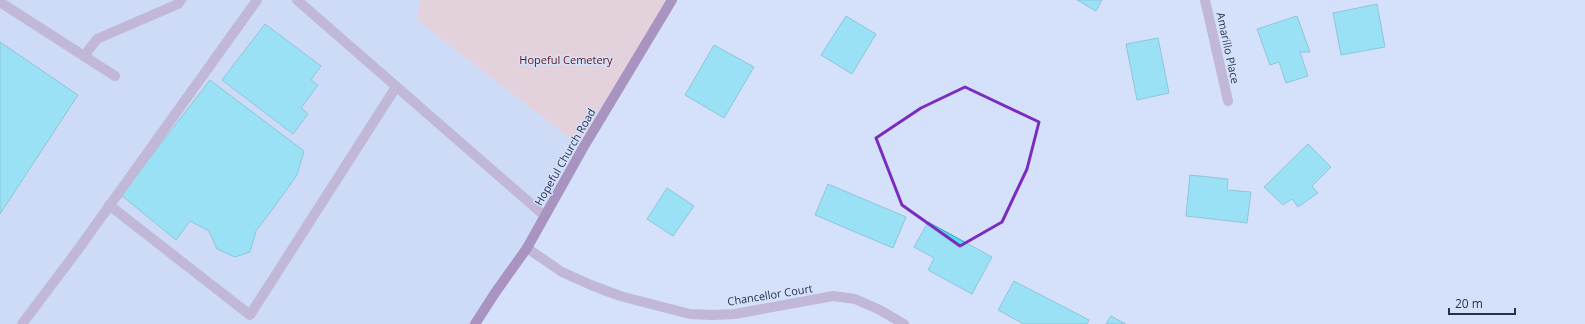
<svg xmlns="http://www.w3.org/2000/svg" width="1585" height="324" viewBox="0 0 1585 324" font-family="'Open Sans',sans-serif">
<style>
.built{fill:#c5d3ef}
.green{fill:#f4bdb7}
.building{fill:#52e0ef;stroke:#39a2ad}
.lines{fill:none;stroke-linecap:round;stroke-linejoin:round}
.minor{stroke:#a884a9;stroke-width:10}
.major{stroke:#743478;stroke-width:10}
.marked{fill:none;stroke:#7b2cbf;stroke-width:3;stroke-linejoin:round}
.labels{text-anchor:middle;stroke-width:3;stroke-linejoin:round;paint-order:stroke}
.street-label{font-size:11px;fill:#26324b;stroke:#d5e1fb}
.park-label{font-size:11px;fill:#611515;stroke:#d5e1fb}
</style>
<rect width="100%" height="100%" fill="#d5e1fb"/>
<path class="built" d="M0 0H420L417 20 583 148 475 324H0Z"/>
<path class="green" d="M420 0H672L583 148 417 20Z"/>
<path class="building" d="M1077 0H1102L1096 11Z
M1377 4 1385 47 1341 55 1333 13Z
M846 16 876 34 852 74 821 55Z
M1297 16 1310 52H1300L1308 76 1286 83 1279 62 1270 65 1257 29Z
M265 24 321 66 311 80 318 85 301 108 308 114 293 134 222 80Z
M1158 38 1169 93 1137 100 1126 44Z
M0 42 78 95 0 214Z
M714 45 754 67 724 118 685 95Z
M210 80 304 151 297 175 275 206 256 231 250 252 235 257 217 249 209 231 190 221 176 240 121 195Z
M1308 144 1331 167 1312 186 1318 193 1298 207 1292 199 1283 205 1264 187Z
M1190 175 1228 179 1227 190 1251 192 1247 223 1186 216Z
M828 184 906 217 893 248 815 215Z
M667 188 694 206 673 236 647 219Z
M928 222 992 257 972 294 928 270 934 258 914 247Z
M1014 281 1089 320 1087 324H1024L998 310Z
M1111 316 1126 324H1106Z"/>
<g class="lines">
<path class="minor" d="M297 0 545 216
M1205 0 1228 101
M0 2 115 76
M84 56 97 39 178 4 181 0
M109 205 250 315 396 87
M527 248 562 272 591 285 620 296 690 314 712 315 735 314 833 296 855 299 880 310 904 324
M22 324 77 251 257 0"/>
<path class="major" d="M475 324 495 293 527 248 583 148 672 0"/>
</g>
<path d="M0 0H1585V324H0ZM965 87 1039 122 1027 169 1002 222 960 246 902 205 876 138 921 108Z" fill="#d5e1fb" fill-opacity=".55" fill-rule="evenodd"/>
<path class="marked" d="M965 87 1039 122 1027 169 1002 222 960 246 902 205 876 138 921 108Z"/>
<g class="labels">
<g class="street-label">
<text transform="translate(1228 48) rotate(78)" y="4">Amarillo Place</text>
<text transform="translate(565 157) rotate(-60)" y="4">Hopeful Church Road</text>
<text transform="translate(770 295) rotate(-9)" y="4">Chancellor Court</text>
</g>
<g class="park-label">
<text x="566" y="64">Hopeful Cemetery</text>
</g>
</g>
<path d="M1449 308v6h66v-6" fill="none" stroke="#26324b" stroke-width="2"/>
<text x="1455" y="308" font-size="12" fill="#26324b" stroke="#d5e1fb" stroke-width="3" paint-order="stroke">20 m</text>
</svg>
